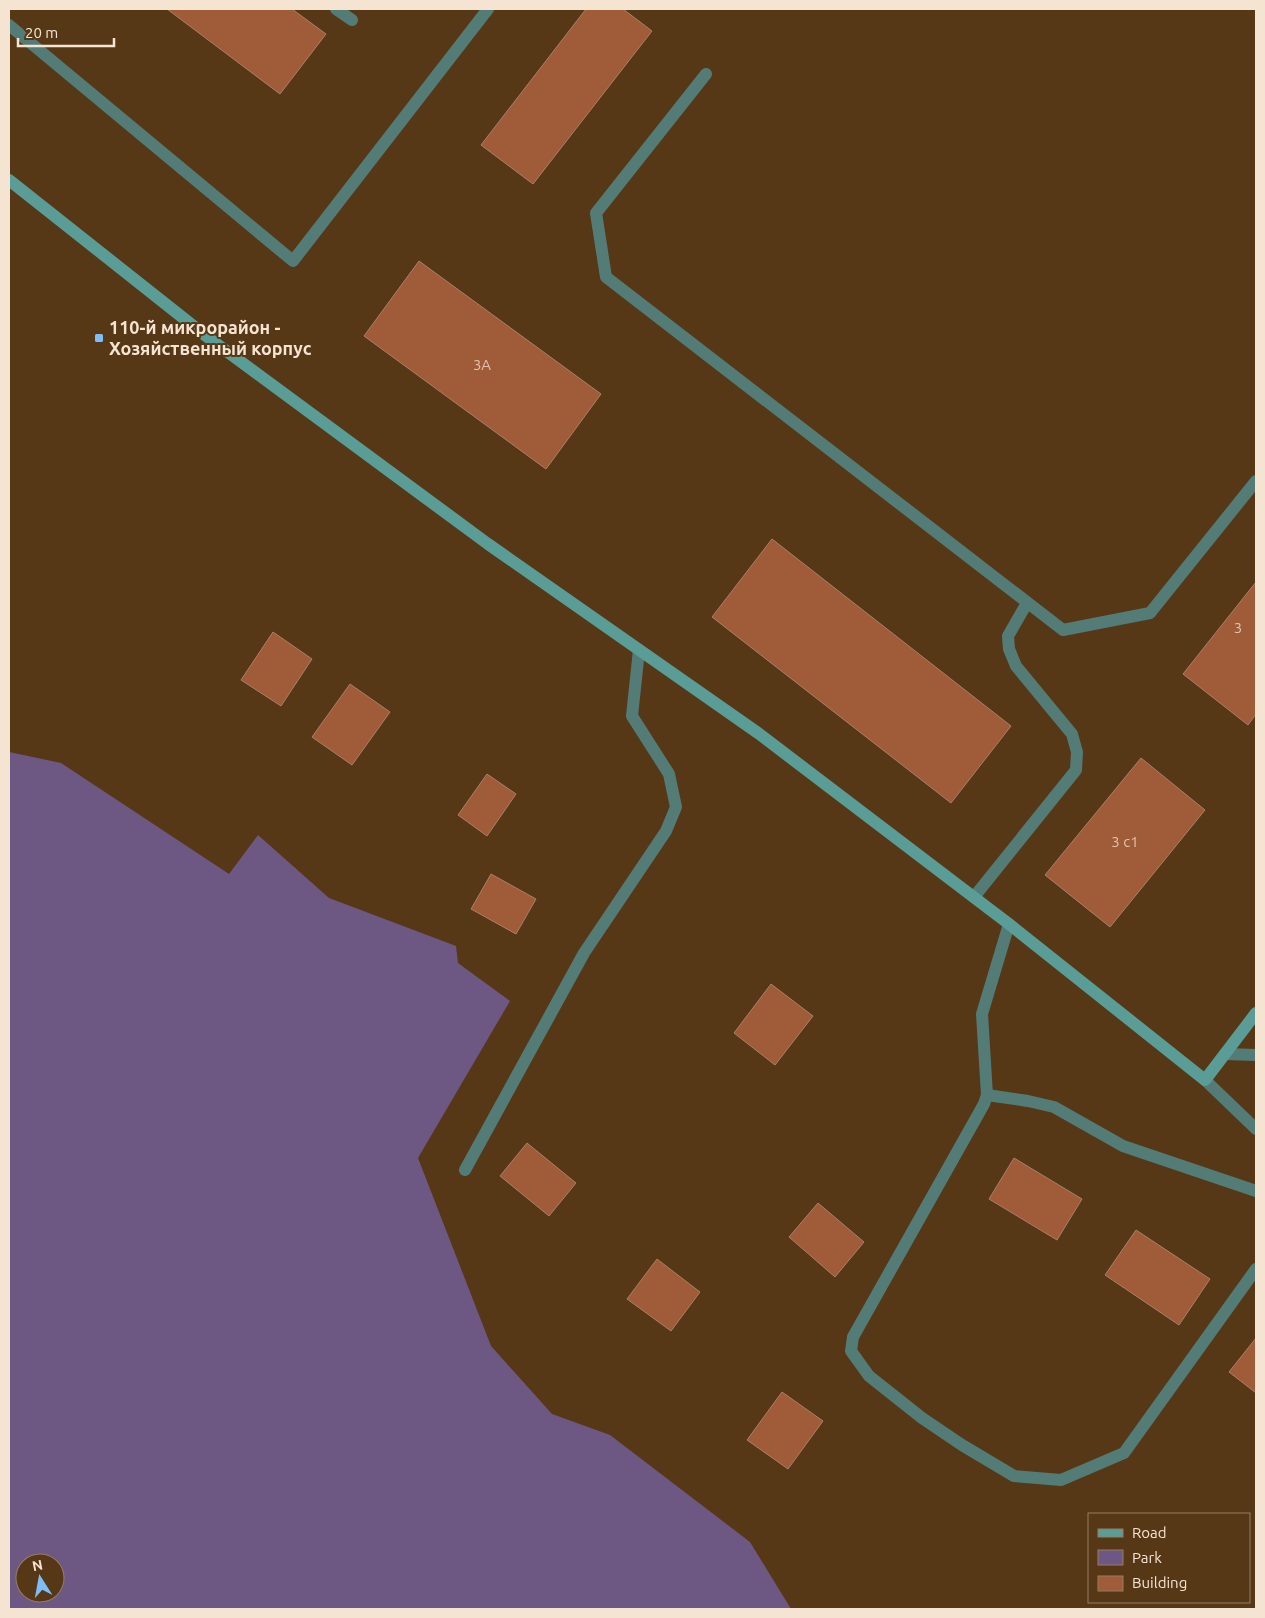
<svg xmlns="http://www.w3.org/2000/svg" width="1265" height="1618" viewBox="0 0 1265 1618" font-family="Ubuntu,sans-serif">
<style>
.green{fill:#6d5883;fill-rule:evenodd}
.building{fill:#a05b38;stroke:#ab7f6a}
.lines{fill:none;stroke-linecap:round;stroke-linejoin:round}
.lane{stroke:#537c77;stroke-width:12}
.street{stroke:#537c77;stroke-width:12}
.secondary{stroke:#599d96;stroke-width:12}
.poi-dot{fill:#7dbef9;stroke:#563817;stroke-width:2}
.labels{text-anchor:middle;stroke-width:4;stroke-linejoin:round;paint-order:stroke}
.number-label{font-size:15px;fill:#e0c2ac}
.poi-label{font-size:18px;font-weight:bold;fill:#f6e4d2;stroke:#563817;text-anchor:start}
</style>
<rect width="100%" height="100%" fill="#563817"/>
<path class="green" d="M9 752 61 763 229 874 258 835 329 898 456 946 458 963 510 1001 418 1158 491 1346 552 1414 610 1435 750 1542 791 1609H9ZM25 1563H55V1593H25Z"/>
<path class="building" d="M167 9H292L326 34 280 94Z
M586 9H623L652 31 533 184 481 145Z
M419 261 601 394 546 469 364 336Z
M772 539 1011 726 951 803 712 617Z
M1256 582V714L1248 725 1183 674Z
M273 632 312 659 281 706 241 680Z
M350 684 390 712 352 765 312 737Z
M1141 758 1205 810 1110 927 1045 875Z
M487 774 516 794 487 836 458 815Z
M491 874 536 899 516 934 471 909Z
M771 984 813 1016 775 1065 734 1033Z
M527 1143 576 1183 549 1216 500 1176Z
M1014 1158 1082 1199 1057 1240 989 1199Z
M818 1203 864 1242 835 1277 789 1237Z
M1136 1230 1210 1279 1179 1325 1105 1275Z
M657 1259 700 1292 671 1331 627 1299Z
M1256 1338V1393L1229 1372Z
M782 1392 823 1421 788 1469 747 1440Z"/>
<g class="lines">
<path class="lane" d="M336 9 352 20
M9 25 293 261 488 9
M974 897 1076 770 1077 752 1072 734 1016 666 1009 649 1008 636 1027 603"/>
<path class="street" d="M706 74 596 213 606 277 1063 630 1150 613 1256 481
M1009 924 982 1014 987 1095 984 1104 853 1337 851 1351 869 1376 922 1418 962 1445 1014 1476 1061 1480 1124 1453 1256 1269
M1225 1054 1256 1055
M1205 1080 1256 1129
M987 1095 1028 1101 1054 1107 1123 1146 1256 1191
M465 1170 584 953 666 831 676 807 669 774 632 716 639 650"/>
<path class="secondary" d="M9 180 206 336 488 544 758 733 1009 924 1205 1080 1256 1013"/>
</g>
<rect class="poi-dot" x="94" y="333" width="10" height="10" rx="2.5"/>
<g class="labels">
<g class="number-label">
<text x="482" y="370">3А</text>
<text x="1238" y="633">3</text>
<text x="1125" y="847">3 с1</text>
</g>
<g class="poi-label">
<text x="109" y="334">110-й микрорайон -<tspan x="109" dy="21">Хозяйственный корпус</tspan></text>
</g>
</g>
<rect width="1265" height="1618" fill="none" stroke="#f6e4d2" stroke-width="20"/>
<rect x="1088" y="1513" width="162" height="90" fill="#563817" stroke="#967d62"/>
<rect x="1098" y="1529" width="25" height="8" fill="#599d96" stroke="#967d62"/>
<text x="1132" y="1538" font-size="15" fill="#f6e4d2">Road</text>
<rect x="1098" y="1550" width="25" height="15" fill="#6d5883" stroke="#967d62"/>
<text x="1132" y="1563" font-size="15" fill="#f6e4d2">Park</text>
<rect x="1098" y="1576" width="25" height="15" fill="#a05b38" stroke="#967d62"/>
<text x="1132" y="1588" font-size="15" fill="#f6e4d2">Building</text>
<g transform="translate(40 1578) rotate(349)"><circle r="24" fill="#563817" stroke="#967d62"/>
<path d="M0-4L9 19L0 12L-9 19Z" fill="#7dbef9"/>
<text y="-8" font-size="14" font-weight="bold" text-anchor="middle" fill="#f6e4d2">N</text>
</g>
<path d="M18 38v8h96v-8" fill="none" stroke="#f6e4d2" stroke-width="2.5"/>
<text x="25" y="38" font-size="15" fill="#f6e4d2" stroke="#563817" stroke-width="4" paint-order="stroke">20 m</text>
</svg>
